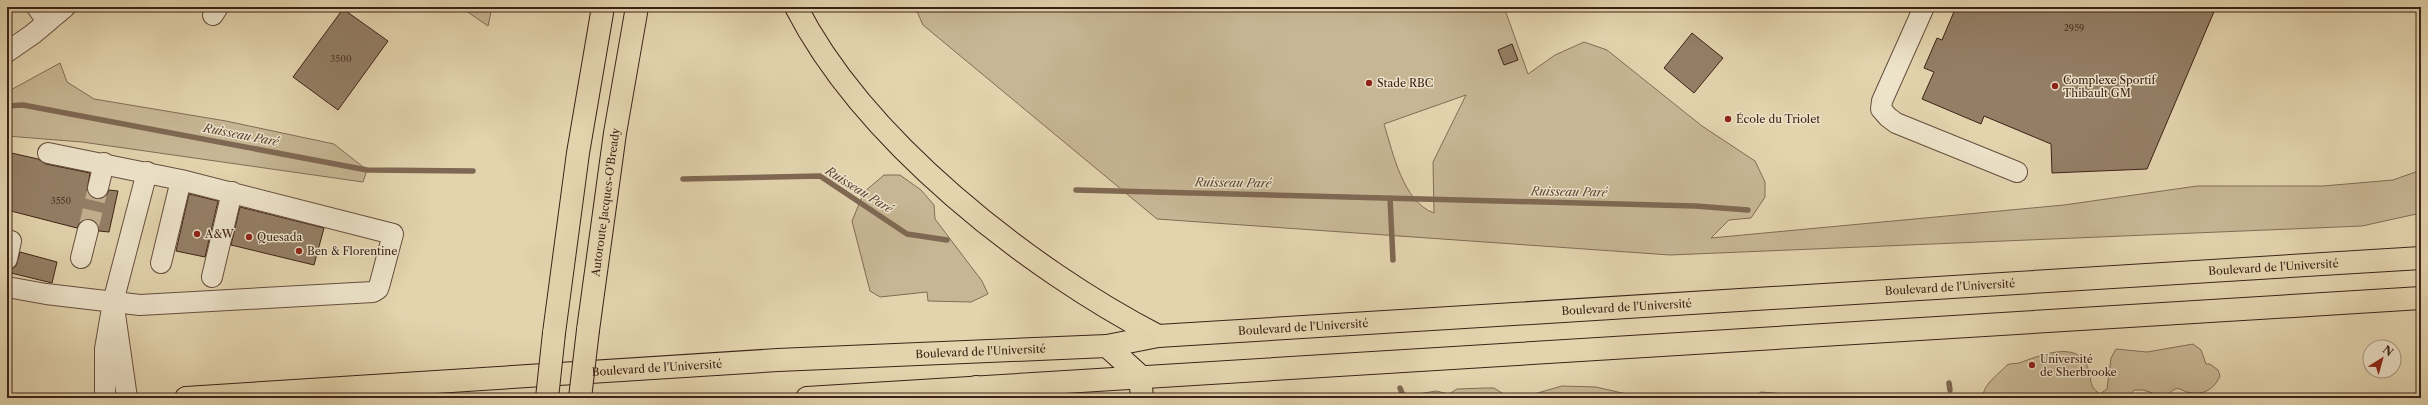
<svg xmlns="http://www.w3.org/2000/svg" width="2428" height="405" viewBox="0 0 2428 405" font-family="'Libre Caslon Text',serif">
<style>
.green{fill:#c7b694;stroke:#826c56;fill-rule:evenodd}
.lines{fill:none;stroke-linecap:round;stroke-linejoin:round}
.stream{stroke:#7f6853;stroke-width:5.5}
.building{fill:#947f66;stroke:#3e2217}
.minor-tunnel{stroke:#c2b090;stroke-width:20;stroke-dasharray:20 10;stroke-linecap:butt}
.minor-casing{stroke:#674e3d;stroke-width:22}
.major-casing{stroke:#3e2217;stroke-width:24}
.highway-casing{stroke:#3e2217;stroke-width:24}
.minor{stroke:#ede3ca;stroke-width:20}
.major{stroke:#e3d4ae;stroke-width:22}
.highway{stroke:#e3d4ae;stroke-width:22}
.highway-bridge-casing{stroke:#3e2217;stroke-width:24;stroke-linecap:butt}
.highway-bridge{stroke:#e3d4ae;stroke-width:22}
.poi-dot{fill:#8f2418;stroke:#ede3ca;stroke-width:1.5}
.labels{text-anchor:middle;stroke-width:3;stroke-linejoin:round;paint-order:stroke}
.number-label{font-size:9px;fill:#54392b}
.poi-label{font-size:11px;fill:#3e2217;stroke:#ede3ca;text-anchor:start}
.street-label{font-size:11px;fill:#3e2217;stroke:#ede3ca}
.water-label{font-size:12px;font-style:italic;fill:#5f4535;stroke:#ede3ca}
</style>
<rect width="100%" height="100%" fill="#e3d4ae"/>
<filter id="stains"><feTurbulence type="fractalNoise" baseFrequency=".005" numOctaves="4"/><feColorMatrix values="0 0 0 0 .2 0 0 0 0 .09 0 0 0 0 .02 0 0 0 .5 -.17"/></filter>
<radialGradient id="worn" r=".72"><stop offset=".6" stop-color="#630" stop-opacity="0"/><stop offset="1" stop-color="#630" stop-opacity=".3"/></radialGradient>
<path class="green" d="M455 7H492L488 26 462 8Z
M915 7H1504L1528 74 1555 55 1584 42 1607 50 1702 126 1755 161 1765 182V197L1751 218 1729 220 1711 238 2064 205 2197 186H2323L2393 180 2421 170V213L2362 226 1670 255 1157 219 923 25ZM1466 95 1433 162 1434 213C1403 202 1393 153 1384 124Z
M60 63 67 82 94 99 226 121 334 144 367 170 363 182 82 142 7 136V92Z
M884 175H900L921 190 934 205 935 219 982 281 988 294 971 302 928 301 927 292 880 297 870 291 852 221 864 192Z
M2193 344 2201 350 2206 364H2210L2218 370 2220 376C2214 390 2202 396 2187 392 2183 391 2179 387 2175 389 2172 390 2168 395 2165 397L2143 390H2134L2128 398H1983C1982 385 1999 374 2007 365 2011 363 2015 364 2019 363 2037 357 2078 338 2088 368 2092 379 2088 386 2100 394L2107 389 2111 358 2116 349 2147 352Z
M1562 386 1596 387 1644 398H1370L1400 397 1436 391 1449 394 1457 389 1486 388H1494L1505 395 1519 396 1534 394Z
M1761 392 1798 395 1803 398H1751Z"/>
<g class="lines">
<path class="stream" d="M7 106 23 105 367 170 473 171
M683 179 820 176 907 234 947 240
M1076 190 1695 206 1748 210
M1390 198 1393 260
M1949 383 1950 390
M1400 388 1404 398"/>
</g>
<path class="building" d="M1956 7H2216L2147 169 2052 173 2051 144 1984 116 1981 124 1922 99 1934 72 1924 68 1937 38 1942 40Z
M343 9 388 41 338 110 293 77Z
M1692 33 1723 58 1694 93 1664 68Z
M1512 44 1518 60 1504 65 1498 50Z
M7 152 38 159 46 164 90 173 87 191 95 199 106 196 109 190 118 191 109 232 99 231 96 222 90 219 80 222 77 228 7 210Z
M189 194 218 201 205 257 176 251Z
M240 207 324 228 314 265 231 245Z
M20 252 57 262 52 283 7 272 16 266Z"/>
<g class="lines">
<path class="minor-tunnel" d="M88 230 98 188"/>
<g class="minor-casing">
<path id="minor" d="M37 7 47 22
M1924 7 1882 101 1881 109 1888 117 1896 123 2017 172
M213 15 218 7
M7 52 33 34 65 7
M98 188 104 163
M81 258 88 230
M7 259 11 241
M161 263 181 180
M212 277 232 192
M7 287 46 294 140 305 373 292 378 289 380 283 393 234 181 180 48 153
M115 314 127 398
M105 398V349L113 302 147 172"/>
</g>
<g class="major-casing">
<g id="major">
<path id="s1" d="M186 398 778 360 1107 346 1158 336 2421 258"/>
<path d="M807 398 2421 298"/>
</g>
</g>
<g class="highway-casing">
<g id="highway">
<path d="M796 7C864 140 1027 268 1158 336"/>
<path id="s2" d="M588 330 615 133 637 7"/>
<path d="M554 333 578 153 603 7"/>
<path d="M1107 346 1140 376 1142 398"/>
<path d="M976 387 1000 398"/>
</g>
</g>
<use href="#minor" class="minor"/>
<use href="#major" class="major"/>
<use href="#highway" class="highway"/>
<g class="highway-bridge-casing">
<path id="highway-bridge" d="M547 398 554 333
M580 398 588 330"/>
</g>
<use href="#highway-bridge" class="highway-bridge"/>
</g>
<g class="poi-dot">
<circle cx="1369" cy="83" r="4"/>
<circle cx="2055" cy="86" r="4"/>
<circle cx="1728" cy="119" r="4"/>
<circle cx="197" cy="234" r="4"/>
<circle cx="249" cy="237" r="4"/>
<circle cx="299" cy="251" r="4"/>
<circle cx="2032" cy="365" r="4"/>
</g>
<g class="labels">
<g class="number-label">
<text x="2074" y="31">2959</text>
<text x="341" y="62">3500</text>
<text x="61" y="204">3550</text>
</g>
<g class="poi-label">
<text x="2063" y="84">Complexe Sportif<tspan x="2063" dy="13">Thibault GM</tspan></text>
<text x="1377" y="87">Stade RBC</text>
<text x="1736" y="123">École du Triolet</text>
<text x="205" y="238">A&amp;W</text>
<text x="257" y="241">Quesada</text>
<text x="307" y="255">Ben &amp; Florentine</text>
<text x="2040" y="363">Université<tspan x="2040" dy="13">de Sherbrooke</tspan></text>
</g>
<g class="street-label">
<text dy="4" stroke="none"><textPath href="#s2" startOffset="129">Autoroute Jacques-O'Bready</textPath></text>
<text dy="4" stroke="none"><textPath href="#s1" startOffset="2092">Boulevard de l'Université</textPath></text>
<text dy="4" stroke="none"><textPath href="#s1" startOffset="1768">Boulevard de l'Université</textPath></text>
<text dy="4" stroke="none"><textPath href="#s1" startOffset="1444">Boulevard de l'Université</textPath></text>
<text dy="4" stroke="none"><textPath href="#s1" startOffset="1120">Boulevard de l'Université</textPath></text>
<text dy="4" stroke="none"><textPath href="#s1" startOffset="796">Boulevard de l'Université</textPath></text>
<text dy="4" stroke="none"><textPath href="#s1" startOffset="472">Boulevard de l'Université</textPath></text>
</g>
<g class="water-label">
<text transform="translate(241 135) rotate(11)" y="4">Ruisseau Paré</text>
<text transform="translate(1233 183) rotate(1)" y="4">Ruisseau Paré</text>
<text transform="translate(859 190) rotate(32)" y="4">Ruisseau Paré</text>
<text transform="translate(1569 192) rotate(1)" y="4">Ruisseau Paré</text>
</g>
</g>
<rect width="2428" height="405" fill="none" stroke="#e3d4ae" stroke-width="24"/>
<rect x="8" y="8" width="2412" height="389" fill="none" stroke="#3e2217" stroke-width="2"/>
<rect x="12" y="12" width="2404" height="381" fill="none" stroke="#3e2217"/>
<g transform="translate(2382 359) rotate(37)"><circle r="19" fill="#ede3ca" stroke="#a79682"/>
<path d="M0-3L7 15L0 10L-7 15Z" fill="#8f2418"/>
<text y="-6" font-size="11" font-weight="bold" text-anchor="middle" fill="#3e2217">N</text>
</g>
<rect width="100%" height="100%" filter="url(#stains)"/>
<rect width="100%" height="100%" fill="url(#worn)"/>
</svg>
